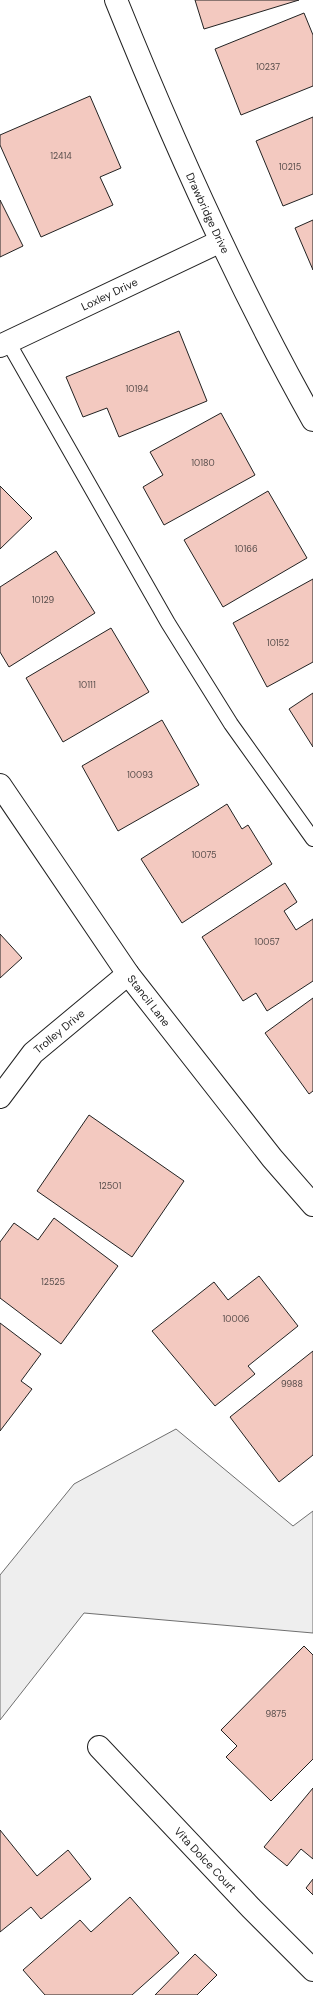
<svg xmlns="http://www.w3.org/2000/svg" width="313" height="1995" viewBox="0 0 313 1995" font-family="'DM Sans',sans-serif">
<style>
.green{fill:#eee;stroke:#6f6f6f}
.building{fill:#f3c9c0;stroke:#222}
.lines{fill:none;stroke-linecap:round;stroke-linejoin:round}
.lane-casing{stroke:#222;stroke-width:16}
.street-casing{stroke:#222;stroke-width:24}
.lane{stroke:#fff;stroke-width:14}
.street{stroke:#fff;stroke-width:22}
.labels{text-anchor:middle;stroke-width:3;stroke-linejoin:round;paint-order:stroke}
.number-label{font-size:9px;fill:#564c4a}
.street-label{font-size:11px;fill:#222;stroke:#fff}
</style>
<rect width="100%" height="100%" fill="#fff"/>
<path class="green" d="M176 1429 293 1526 313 1511V1633L84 1613 0 1720V1575L74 1484Z"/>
<path class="building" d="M195 0H299L204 29Z
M304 13 313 35V86L241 115 215 49Z
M90 96 121 168 100 177 113 205 41 237 0 145V135Z
M313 117V194L283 206 256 141Z
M0 200 23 246 0 257Z
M313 220V270L295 228Z
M179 331 207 401 119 437 107 408 83 417 66 377Z
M221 413 255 475 164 525 143 487 163 475 150 452Z
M0 486 32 518 0 549Z
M268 491 307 558 223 607 184 540Z
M56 551 95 613 9 667 0 652V587Z
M313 579V662L267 687 233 623Z
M111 628 149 692 63 742 26 678Z
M313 693V747L289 709Z
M162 720 199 785 118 831 82 766Z
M227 804 242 829 248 825 272 864 182 923 141 859Z
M285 883 297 902 284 911 296 930 313 919V981L267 1011 256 993 243 1001 202 937Z
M0 934 22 958 0 978Z
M313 998V1091L309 1094 265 1033Z
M89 1115 184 1181 132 1257 37 1191Z
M54 1218 118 1266 61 1344 0 1298V1242L14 1223 38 1240Z
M259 1276 298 1326 248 1366 255 1374 215 1406 152 1331 214 1282 228 1300Z
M0 1323 41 1354 21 1381 32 1389 0 1431Z
M313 1351V1455L279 1482 230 1417Z
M304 1646 313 1655V1759L271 1801 226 1757 237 1746 221 1730Z
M313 1788V1859L301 1849 287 1866 264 1847Z
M0 1830 37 1876 68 1850 91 1879 41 1919 31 1907 0 1932Z
M313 1879V1895L306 1888Z
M130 1897 179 1953 132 1995H45L23 1970 80 1920 91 1932Z
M195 1954 217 1975 197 1995H155Z"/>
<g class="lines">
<g class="lane-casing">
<path id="lane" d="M8 342 168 623 231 724 313 839"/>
</g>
<g class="street-casing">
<g id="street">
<path id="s1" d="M116 0C174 144 237 285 313 420"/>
<path id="s2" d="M0 346 219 242"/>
<path id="s3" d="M0 785 128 974 272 1158 313 1205"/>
<path id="s4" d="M0 1097 33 1053 128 974"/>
<path id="s5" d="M99 1747 251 1908 313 1970"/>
</g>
</g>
<use href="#lane" class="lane"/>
<use href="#street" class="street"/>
</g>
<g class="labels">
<g class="number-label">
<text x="268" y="70">10237</text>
<text x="61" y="159">12414</text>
<text x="290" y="170">10215</text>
<text x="137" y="392">10194</text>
<text x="203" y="466">10180</text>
<text x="246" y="552">10166</text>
<text x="43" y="603">10129</text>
<text x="278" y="646">10152</text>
<text x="87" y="688">10111</text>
<text x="140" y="778">10093</text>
<text x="204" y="858">10075</text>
<text x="267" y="945">10057</text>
<text x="110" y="1189">12501</text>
<text x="53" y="1285">12525</text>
<text x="236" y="1322">10006</text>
<text x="292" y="1387">9988</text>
<text x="276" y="1717">9875</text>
</g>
<g class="street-label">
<text dy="4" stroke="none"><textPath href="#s1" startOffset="232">Drawbridge Drive</textPath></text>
<text dy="4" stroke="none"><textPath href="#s2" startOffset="121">Loxley Drive</textPath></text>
<text dy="4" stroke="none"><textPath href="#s3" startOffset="262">Stancil Lane</textPath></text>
<text dy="4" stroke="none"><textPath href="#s4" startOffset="89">Trolley Drive</textPath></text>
<text dy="4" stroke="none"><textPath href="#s5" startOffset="155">Vita Dolce Court</textPath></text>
</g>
</g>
</svg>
